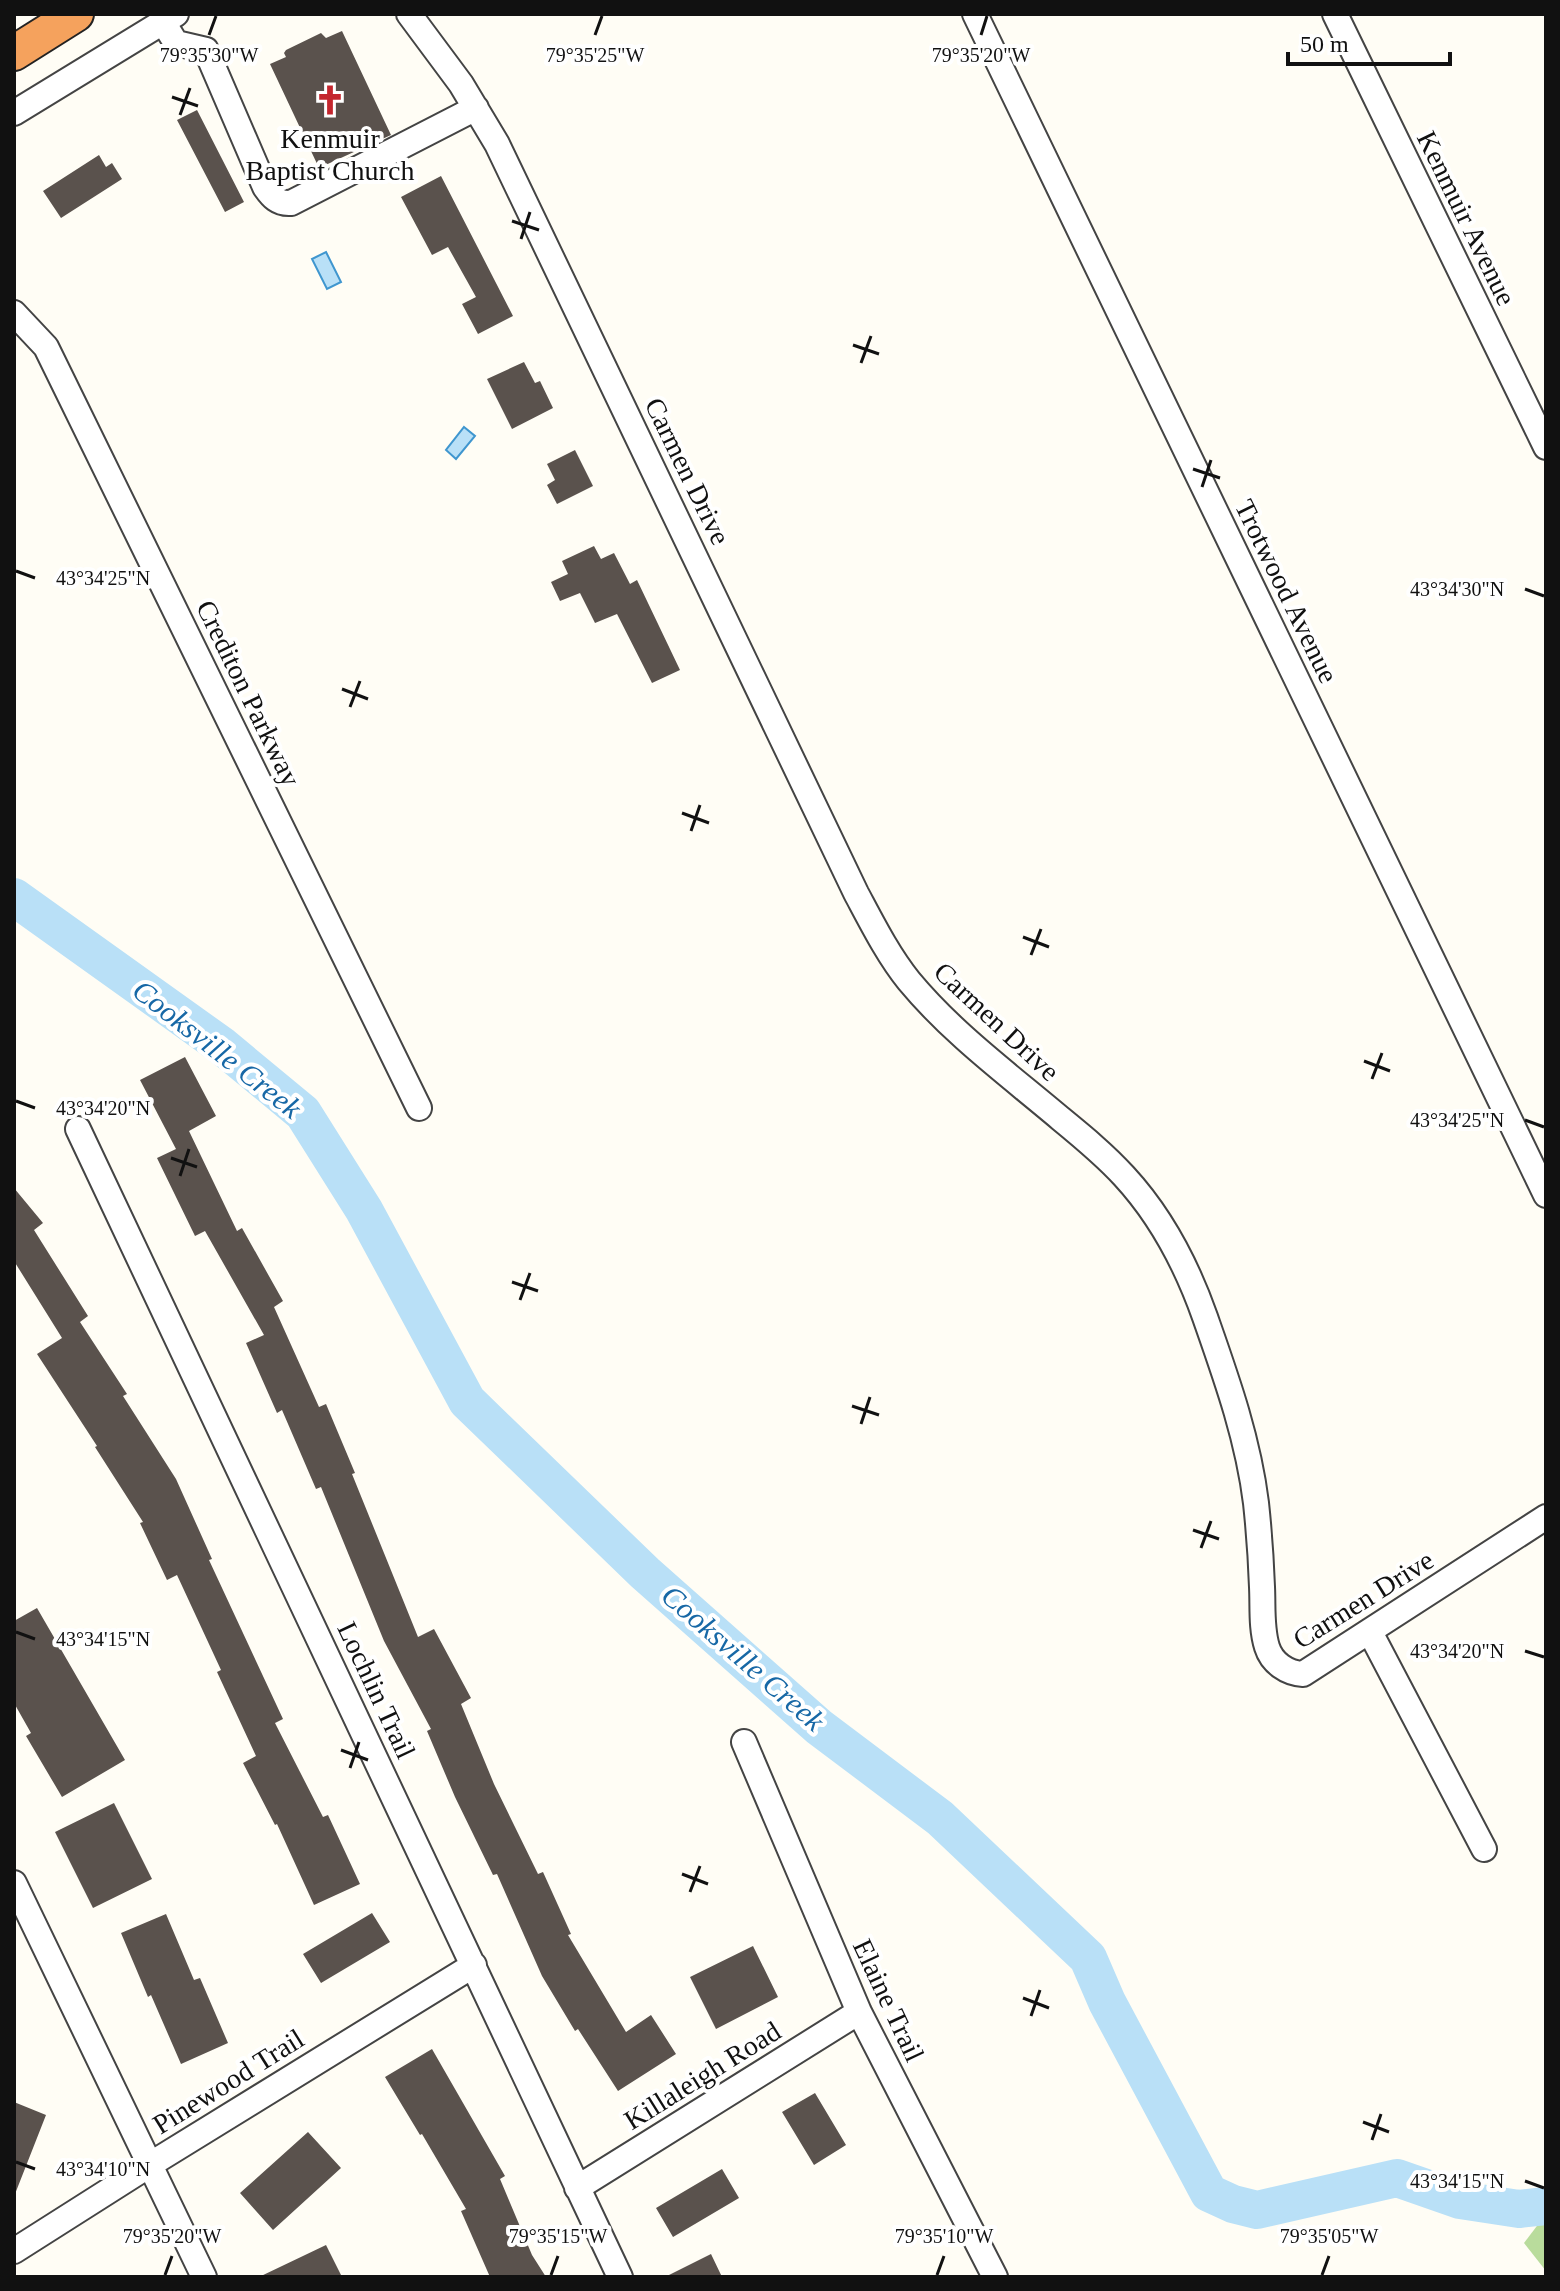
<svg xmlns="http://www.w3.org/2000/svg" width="1560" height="2291" viewBox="0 0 1560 2291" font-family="'Times New Roman',serif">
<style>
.forest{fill:#b9dc9c}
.water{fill:#b9e0f7;stroke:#3f96cf;stroke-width:2}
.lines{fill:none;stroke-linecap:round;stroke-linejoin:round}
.river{stroke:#b9e0f7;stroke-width:38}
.building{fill:#5a524d}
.minor-casing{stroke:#444;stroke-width:28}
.highway-casing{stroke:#222;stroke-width:38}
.minor{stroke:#fff;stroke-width:24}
.highway{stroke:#f5a25d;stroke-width:34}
.ticks{fill:none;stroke:#111;stroke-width:3}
.labels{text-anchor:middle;stroke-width:8;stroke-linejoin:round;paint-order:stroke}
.poi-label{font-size:28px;fill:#111;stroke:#fff}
.street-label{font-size:28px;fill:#111;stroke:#fff}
.water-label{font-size:30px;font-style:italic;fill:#1768a6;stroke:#fff}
.ticks-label{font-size:20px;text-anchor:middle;fill:#111;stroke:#fff;stroke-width:8;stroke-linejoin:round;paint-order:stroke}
</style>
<rect width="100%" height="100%" fill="#fffdf5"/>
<path class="forest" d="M1546 2214V2271L1524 2243Z"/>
<path class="water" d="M326 252 341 282 327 289 312 259Z
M464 427 475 436 456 459 446 450Z"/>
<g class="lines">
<path class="river" d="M14 897 221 1045 303 1113 364 1210 467 1401 645 1573 819 1727 940 1818 1088 1958 1107 2002 1209 2193 1233 2204 1257 2210 1397 2178 1460 2200 1519 2209 1546 2206"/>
</g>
<path class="building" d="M342 31 391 135 319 168 270 64 286 57 284 53 286 50 321 33 326 38Z
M197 110 244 202 225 212 177 120Z
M99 155 106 167 112 163 122 179 61 218 43 191Z
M441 176 513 316 478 334 462 304 476 297 448 247 432 255 401 197Z
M524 362 535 383 540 381 553 408 512 429 487 379Z
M575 450 593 486 557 504 547 485 555 480 547 464Z
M594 546 601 559 614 553 630 584 637 580 680 670 652 683 617 614 595 623 580 593 560 601 551 582 568 574 562 561Z
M185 1057 216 1116 189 1131 237 1231 242 1228 283 1301 274 1307 319 1407 326 1404 355 1473 352 1474 418 1637 434 1629 471 1698 461 1704 494 1784 538 1874 543 1872 571 1934 568 1935 626 2032 651 2015 676 2054 618 2091 578 2029 575 2031 542 1976 497 1874 493 1875 455 1797 427 1731 431 1729 384 1641 321 1487 316 1489 282 1410 277 1413 246 1343 264 1335 205 1231 195 1236 157 1158 176 1149 140 1080Z
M14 1188 43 1223 34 1230 88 1316 80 1322 127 1394 123 1396 176 1479 212 1559 209 1560 283 1719 275 1723 323 1817 328 1815 360 1884 314 1905 277 1824 275 1825 243 1763 256 1756 217 1672 221 1670 177 1575 167 1580 140 1523 143 1522 95 1447 97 1446 37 1354 62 1338 14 1261Z
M37 1608 125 1760 62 1797 26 1736 31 1733 14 1703V1621Z
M114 1803 152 1879 93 1908 55 1832Z
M372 1913 390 1942 321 1983 303 1954Z
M166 1914 194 1980 200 1978 228 2043 181 2064 151 1995 148 1997 121 1933Z
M753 1946 778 1997 716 2029 690 1977Z
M432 2049 505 2176 500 2179 532 2255 546 2277H490L461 2211 466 2209 422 2134 420 2135 385 2077Z
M815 2093 846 2145 814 2165 782 2112Z
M14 2102 46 2115 15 2194 14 2193Z
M308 2132 341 2168 273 2230 240 2193Z
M722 2169 739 2198 673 2237 656 2208Z
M326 2245 342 2277H259Z
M711 2254 722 2277H665Z"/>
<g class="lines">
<g class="minor-casing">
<path id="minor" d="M409 14 461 84 497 144 856 893C872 923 888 955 909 981 953 1034 1009 1075 1061 1119 1083 1137 1105 1155 1124 1176 1160 1215 1187 1266 1205 1317 1226 1377 1248 1438 1256 1503 1259 1531 1261 1559 1262 1587 1263 1607 1261 1628 1267 1647 1272 1663 1287 1673 1303 1674L1546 1517
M975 14 1546 1195
M1335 14 1546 447
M163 22 176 43 206 50 265 187C272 197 278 204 291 203L476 108
M14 113 176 14
M14 313 46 347 419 1108
M78 1129 620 2277
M1370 1632 1484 1849
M744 1742 859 2012 995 2277
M14 1883 204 2277
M577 2188 859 2012
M14 2251 151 2164 474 1965"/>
</g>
<g class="highway-casing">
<path id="highway" d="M14 53 76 14"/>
</g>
<use href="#minor" class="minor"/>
<use href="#highway" class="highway"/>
</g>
<path class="ticks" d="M209 35 216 16M595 35 602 16M981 35 987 16M172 97 198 106M180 115 190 88M512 221 539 230M521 239 530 212M853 345 879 354M861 363 871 336M1193 469 1220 478M1202 487 1211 460M16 571 35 578M1525 589 1544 596M342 689 368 699M350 707 360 681M682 813 709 823M691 831 700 805M1023 937 1049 947M1031 955 1041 929M1364 1061 1390 1071M1372 1079 1382 1053M16 1101 35 1108M1525 1120 1544 1127M171 1158 197 1167M180 1176 189 1149M512 1282 538 1291M520 1300 530 1273M852 1406 879 1415M861 1424 870 1397M1193 1530 1219 1539M1201 1548 1211 1521M16 1632 35 1639M1525 1651 1544 1657M341 1750 368 1760M350 1768 359 1742M682 1874 708 1884M690 1892 700 1866M1023 1998 1049 2008M1031 2016 1040 1990M1363 2122 1389 2132M1372 2140 1381 2114M16 2162 35 2169M1525 2181 1544 2188M165 2275 172 2256M551 2275 558 2256M937 2275 944 2256M1322 2275 1329 2256"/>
<defs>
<g id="church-bare" transform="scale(2.4)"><path d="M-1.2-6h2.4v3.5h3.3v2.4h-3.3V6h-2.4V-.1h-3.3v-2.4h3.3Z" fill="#c4262e" stroke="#fff" stroke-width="2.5" paint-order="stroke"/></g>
</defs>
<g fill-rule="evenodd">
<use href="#church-bare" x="330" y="100"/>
</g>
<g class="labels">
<g class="poi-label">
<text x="330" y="148">Kenmuir<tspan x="330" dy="32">Baptist Church</tspan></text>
</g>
<g class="street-label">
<text transform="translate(1467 218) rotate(64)" y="10">Kenmuir Avenue</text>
<text transform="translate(688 471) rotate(64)" y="10">Carmen Drive</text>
<text transform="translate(1287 591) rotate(64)" y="10">Trotwood Avenue</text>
<text transform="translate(249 693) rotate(64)" y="10">Crediton Parkway</text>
<text transform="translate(997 1021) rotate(43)" y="10">Carmen Drive</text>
<text transform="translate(1363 1599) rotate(-32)" y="10">Carmen Drive</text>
<text transform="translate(377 1690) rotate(65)" y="10">Lochlin Trail</text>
<text transform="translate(889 2000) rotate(65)" y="10">Elaine Trail</text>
<text transform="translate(702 2075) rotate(-32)" y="10">Killaleigh Road</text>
<text transform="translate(228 2081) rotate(-32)" y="10">Pinewood Trail</text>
</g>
<g class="water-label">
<text transform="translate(217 1049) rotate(38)" y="10">Cooksville Creek</text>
<text transform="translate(743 1658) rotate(41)" y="10">Cooksville Creek</text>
</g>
</g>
<g class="ticks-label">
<text x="209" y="62">79°35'30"W</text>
<text x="595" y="62">79°35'25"W</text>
<text x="981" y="62">79°35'20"W</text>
<text x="103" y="585">43°34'25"N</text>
<text x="1457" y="596">43°34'30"N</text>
<text x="103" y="1115">43°34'20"N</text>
<text x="1457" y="1127">43°34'25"N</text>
<text x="103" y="1646">43°34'15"N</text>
<text x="1457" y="1658">43°34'20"N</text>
<text x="103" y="2176">43°34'10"N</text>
<text x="1457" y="2188">43°34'15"N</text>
<text x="172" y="2243">79°35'20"W</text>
<text x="558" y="2243">79°35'15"W</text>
<text x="944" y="2243">79°35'10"W</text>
<text x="1329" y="2243">79°35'05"W</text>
</g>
<rect width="1560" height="2291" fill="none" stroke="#111111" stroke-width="32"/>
<path d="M1288 52v12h162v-12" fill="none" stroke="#111111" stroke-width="4"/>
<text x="1300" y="52" font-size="24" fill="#111111" stroke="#ffffff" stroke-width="6" paint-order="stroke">50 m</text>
</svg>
